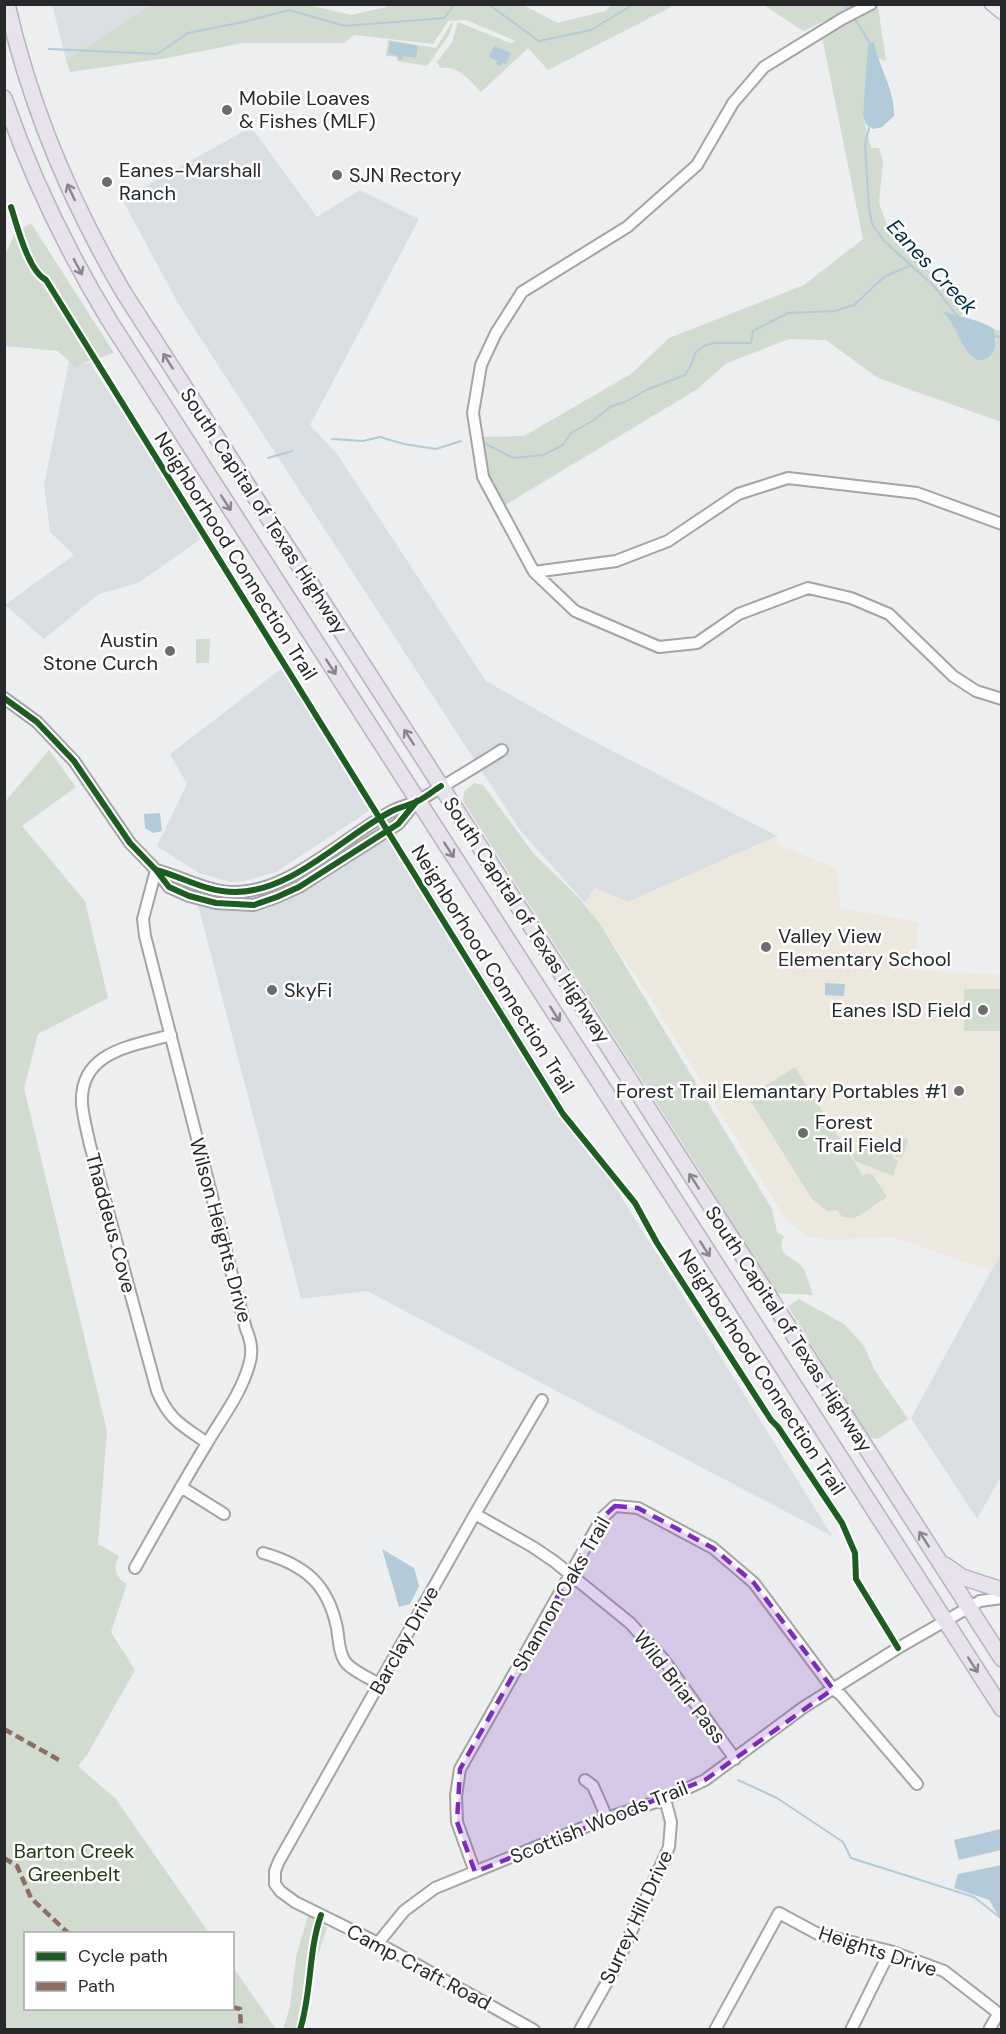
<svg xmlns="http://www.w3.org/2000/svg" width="1006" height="2034" viewBox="0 0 1006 2034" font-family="'DM Sans',sans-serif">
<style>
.built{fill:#d9dee3}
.education{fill:#ede8dd}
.green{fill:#d2dbcf}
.water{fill:#b3cad8}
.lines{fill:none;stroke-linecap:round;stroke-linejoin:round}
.stream{stroke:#b3cad8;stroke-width:2}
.minor-casing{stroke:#a3a4a6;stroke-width:14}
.major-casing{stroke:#b7b2c0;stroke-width:15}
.highway-casing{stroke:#b7b2c0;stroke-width:18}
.minor{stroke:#fcfcfd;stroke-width:10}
.major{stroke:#efecf4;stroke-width:12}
.highway{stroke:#e8e2ed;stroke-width:15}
.quiet{stroke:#8d6e63;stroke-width:4.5;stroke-dasharray:9 4.5;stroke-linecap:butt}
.cycleway-casing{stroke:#fff;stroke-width:10}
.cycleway{stroke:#1b5e20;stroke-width:6}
.oneway{stroke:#88858b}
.marked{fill:#7b2cbf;fill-opacity:0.2;stroke:#7b2cbf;stroke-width:4.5;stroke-dasharray:12 8;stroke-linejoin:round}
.poi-dot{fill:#6c6d6f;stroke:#fff;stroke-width:2}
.labels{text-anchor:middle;stroke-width:5;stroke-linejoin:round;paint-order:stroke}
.poi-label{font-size:20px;fill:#272829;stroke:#fff;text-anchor:start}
.street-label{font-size:20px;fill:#272829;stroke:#fff}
.park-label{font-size:20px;fill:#223a10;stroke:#fff}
.water-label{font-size:21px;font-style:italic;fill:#002e41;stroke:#fff}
</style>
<rect width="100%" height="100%" fill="#eceef0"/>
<path class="built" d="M52 4 151 5 66 60Z
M251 127 317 217 360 190 419 219 310 425 337 454 486 681 574 731 777 836 628 902 595 888 585 903 520 830 179 305 122 199Z
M69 362 90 363 202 538 138 583 99 594 44 639 5 605 74 555 50 532 44 485Z
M286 665 375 807 276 872 245 881 230 882 199 873 157 846 187 784 170 754Z
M396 834 832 1536 367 1291 301 1299 198 905 242 910 266 908 288 900 320 883Z
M1001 1253V1476L977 1519 911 1418Z"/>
<path class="education" d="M777 836 779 845 838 869 840 908 918 922 915 970 1001 975 1002 1253 991 1271 893 1237 829 1240 809 1237 786 1220 652 1000 585 903 595 888 628 902Z"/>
<path class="green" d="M261 4 262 6 305 4 351 15 387 7 383 5 521 4 558 23 605 11 611 5H675L548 70 528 48 481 92C470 81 457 64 440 68L437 62 452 42 458 22 510 43 516 41 466 20 448 21 433 44 354 35 344 43H243L167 58 70 72 66 60 151 5Z
M764 5H859L803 31Z
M878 6 886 61 876 57 874 43 866 88 863 116 871 148H879L883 162 879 203 887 225 946 290 963 313 960 318 943 312 953 324 968 353 996 342 994 329 1001 331V422L878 378 826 340 789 339 727 363 696 390 505 505 487 475 481 437 524 436 631 374 669 338 804 285 863 239 822 37Z
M452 22H453L449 35 427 66 397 61V57L386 56 388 40 436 48Z
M31 223 114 353 83 363 76 368 58 351 5 346V255L15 233Z
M196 639H210L209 663H196Z
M49 750 76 787 22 826 85 901 108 998 38 1034 24 1088 107 1431 98 1544 119 1556C112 1568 116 1578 127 1584L111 1632 135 1670 87 1755 78 1766 115 1798 209 1933 26 1934V2008H232L233 1967 276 2029H5L4 803Z
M474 783 483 785 534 854 579 898 600 924 772 1209 777 1232 784 1236C775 1257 792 1255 802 1267 807 1274 810 1287 813 1295L774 1293 704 1177 463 801 464 792Z
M964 989H1001V1031H964Z
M795 1067 863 1176 867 1174 873 1175 887 1197 855 1218 842 1217 838 1210 827 1211 812 1199 748 1097Z
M884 1138 895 1143 899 1138 908 1139 907 1145 902 1158 896 1157 894 1153 893 1158 898 1160 893 1176 855 1161 852 1153 857 1150 863 1153 867 1146 892 1152 880 1147Z
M799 1299 844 1324 864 1346 875 1371 908 1419 878 1439 868 1437 788 1306Z
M308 1915 327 1928 314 1966 309 2008 304 2029H283L290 2007 296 1957Z"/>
<path class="water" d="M390 41 418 46 416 58 403 56V60L398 59V56L388 53Z
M874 42C879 68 895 90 894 116L882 127 873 129 866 124 863 116 868 44Z
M494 46 511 53 506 64 502 63 501 66 496 64 497 61 489 57Z
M942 311C959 317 979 319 994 329 995 338 998 350 989 357 971 370 960 338 954 327 951 321 946 316 942 311Z
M160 813 162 831 153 833 145 828 144 814Z
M825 983 845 984 844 996 825 995Z
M382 1549 414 1568 419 1586 410 1604 399 1607Z
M1001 1829V1850L959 1860 954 1840Z
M1001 1865H1002L1001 1920 989 1900 954 1888 958 1874Z"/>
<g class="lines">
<path class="stream" d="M488 4 539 41 591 30 634 4
M843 4 848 9
M855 19 871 45
M49 49 157 54 188 33 243 22 289 10 345 26 444 18 455 4
M870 124 865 145 869 208 872 224 884 241 933 285 958 317
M993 336 1002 337
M332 439 363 441 380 437 404 444 436 449 461 441
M482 442 513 458 543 455 563 445 571 433 594 420 610 407 627 401 646 390 685 375 690 367 696 352 704 346 714 343H751L753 331 788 313 835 311 854 305 884 277 911 265
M268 458 292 451
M738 1780 777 1798 843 1842 851 1858 974 1897 1002 1919"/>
<g class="minor-casing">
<path id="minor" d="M1002 524 917 493 788 478 738 494 668 541 616 561 534 572 575 611 659 647 697 643 739 614 808 588 851 598 889 614 953 676 976 691 1002 699
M534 572 483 477 473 413 481 365 496 333 522 292 627 227 697 165 733 103 764 67 842 19 871 4
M4 698 37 722 74 761 130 843 156 870 169 887 189 896 216 903 254 905 277 897 299 887 398 824 417 801
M156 870C187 878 214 897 248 891 297 884 347 836 390 812 399 807 410 805 420 800 447 784 475 767 502 750
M171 1035C133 1046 79 1051 82 1104 83 1117 87 1131 90 1145L157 1391C170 1421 182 1425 207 1443
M181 1487 224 1514
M475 1514 533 1547 555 1562 630 1623 664 1660 735 1759
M263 1553C305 1565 328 1584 337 1628 339 1640 339 1655 347 1664 355 1672 369 1678 379 1684
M135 1568C158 1527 181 1486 206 1445 221 1419 241 1394 249 1365 253 1353 251 1340 246 1329L145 936 143 919 156 870
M585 1780 593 1786 607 1818
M475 1872 457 1822 456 1796 460 1769 602 1518 615 1506 638 1508 713 1548 754 1583 833 1689 841 1695 917 1784
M378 1943 404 1911 435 1888 607 1818 665 1799 705 1780 804 1707 898 1648 980 1601 1002 1598
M534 2030 378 1943 295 1902 280 1891 275 1884V1871L279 1861 475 1514 542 1400
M580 2030 616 1966 669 1847 671 1822 665 1799
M715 2030 779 1913 818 1934 890 1951 944 1971 1002 2016
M851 2030 890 1951
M989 2030 998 2014"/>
</g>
<g class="major-casing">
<path id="major" d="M991 4 1002 13"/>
</g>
<g class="highway-casing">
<path id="highway" d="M7 4C30 106 71 203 124 293L1002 1659
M4 98C31 176 66 249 109 320L1002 1709
M945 1565 962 1577 1002 1590"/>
</g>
<use href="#minor" class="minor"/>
<use href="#major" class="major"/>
<use href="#highway" class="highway"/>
<path class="quiet" d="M4 1729 59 1760
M4 1858 17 1866 31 1898 69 1934
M232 2007 240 2009 241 2030"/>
<g class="cycleway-casing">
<path id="cycleway" d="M11 207C17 225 28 271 46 280L563 1114 635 1203 657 1243 771 1420 778 1427 842 1523 855 1553 856 1579 898 1648
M4 698 37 722 74 761 130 843 156 870 169 887 189 896 216 903 254 905 277 897 299 887 398 824 417 801
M156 870C183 877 206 892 235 892 293 892 343 836 392 811 400 807 410 805 418 801 426 797 433 791 441 786
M300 2030C312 1992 308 1952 321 1915"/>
</g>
<use href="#cycleway" class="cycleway"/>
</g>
<defs><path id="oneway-shaft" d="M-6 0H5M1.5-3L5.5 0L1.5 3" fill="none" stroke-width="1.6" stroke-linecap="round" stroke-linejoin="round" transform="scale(1.5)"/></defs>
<g class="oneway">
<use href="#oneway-shaft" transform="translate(71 192) rotate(-115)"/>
<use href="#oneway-shaft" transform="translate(78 267) rotate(62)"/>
<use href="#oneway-shaft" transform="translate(168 361) rotate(-123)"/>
<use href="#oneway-shaft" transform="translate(226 503) rotate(57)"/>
<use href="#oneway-shaft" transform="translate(331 667) rotate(57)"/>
<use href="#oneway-shaft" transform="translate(409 737) rotate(-123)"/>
<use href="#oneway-shaft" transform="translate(449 850) rotate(57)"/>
<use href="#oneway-shaft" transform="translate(555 1014) rotate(57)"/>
<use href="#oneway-shaft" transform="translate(694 1181) rotate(-123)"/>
<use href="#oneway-shaft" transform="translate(705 1249) rotate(57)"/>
<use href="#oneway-shaft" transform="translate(924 1539) rotate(-123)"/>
<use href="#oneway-shaft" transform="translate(973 1665) rotate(57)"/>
</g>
<path class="marked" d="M615 1506 638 1508 713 1548 754 1583 833 1689 705 1780 475 1872 457 1822 460 1769 602 1518Z"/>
<g class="poi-dot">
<circle cx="227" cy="110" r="6"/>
<circle cx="337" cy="175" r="6"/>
<circle cx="107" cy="182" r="6"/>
<circle cx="170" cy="651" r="6"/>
<circle cx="766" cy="947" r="6"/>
<circle cx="272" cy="990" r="6"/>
<circle cx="983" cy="1010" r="6"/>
<circle cx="959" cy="1091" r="6"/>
<circle cx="803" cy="1133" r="6"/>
</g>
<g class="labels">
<g class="poi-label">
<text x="239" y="105">Mobile Loaves<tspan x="239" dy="23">&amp; Fishes (MLF)</tspan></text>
<text x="119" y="177">Eanes-Marshall<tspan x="119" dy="23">Ranch</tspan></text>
<text x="349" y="182">SJN Rectory</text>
<text x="158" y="647" text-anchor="end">Austin<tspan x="158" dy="23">Stone Curch</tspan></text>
<text x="778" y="943">Valley View<tspan x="778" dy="23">Elementary School</tspan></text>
<text x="284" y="997">SkyFi</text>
<text x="971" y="1017" text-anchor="end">Eanes ISD Field</text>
<text x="947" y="1098" text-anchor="end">Forest Trail Elemantary Portables #1</text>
<text x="815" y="1129">Forest<tspan x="815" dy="23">Trail Field</tspan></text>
</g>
<g class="street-label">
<text transform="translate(264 511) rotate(57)" y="7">South Capital of Texas Highway</text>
<text transform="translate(236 556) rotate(58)" y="7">Neighborhood Connection Trail</text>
<text transform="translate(527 920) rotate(57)" y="7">South Capital of Texas Highway</text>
<text transform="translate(493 969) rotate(58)" y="7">Neighborhood Connection Trail</text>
<text transform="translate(111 1223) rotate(75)" y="7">Thaddeus Cove</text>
<text transform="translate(221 1230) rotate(75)" y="7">Wilson Heights Drive</text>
<text transform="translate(789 1329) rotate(57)" y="7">South Capital of Texas Highway</text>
<text transform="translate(762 1372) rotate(57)" y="7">Neighborhood Connection Trail</text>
<text transform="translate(561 1594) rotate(-60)" y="7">Shannon Oaks Trail</text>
<text transform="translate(404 1640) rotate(-61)" y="7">Barclay Drive</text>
<text transform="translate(680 1687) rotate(52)" y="7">Wild Briar Pass</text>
<text transform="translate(599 1822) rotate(-22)" y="7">Scottish Woods Trail</text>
<text transform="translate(636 1917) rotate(-65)" y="7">Surrey Hill Drive</text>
<text transform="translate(878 1951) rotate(18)" y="7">Heights Drive</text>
<text transform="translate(419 1967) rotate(28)" y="7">Camp Craft Road</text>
</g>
<g class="park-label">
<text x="74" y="1858">Barton Creek<tspan x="74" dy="23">Greenbelt</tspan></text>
</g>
<g class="water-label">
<text transform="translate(932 267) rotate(47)" y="7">Eanes Creek</text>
</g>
</g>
<rect width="1006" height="2034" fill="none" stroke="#272829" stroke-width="12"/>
<rect x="24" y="1932" width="210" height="78" fill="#ffffff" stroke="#a9a9a9" stroke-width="1.5"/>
<rect x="36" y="1952" width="30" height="9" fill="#1b5e20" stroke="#a9a9a9" stroke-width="1.5"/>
<text x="78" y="1962" font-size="18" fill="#272829">Cycle path</text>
<rect x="36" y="1982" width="30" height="9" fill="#8d6e63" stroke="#a9a9a9" stroke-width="1.5"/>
<text x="78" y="1992" font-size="18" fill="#272829">Path</text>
</svg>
